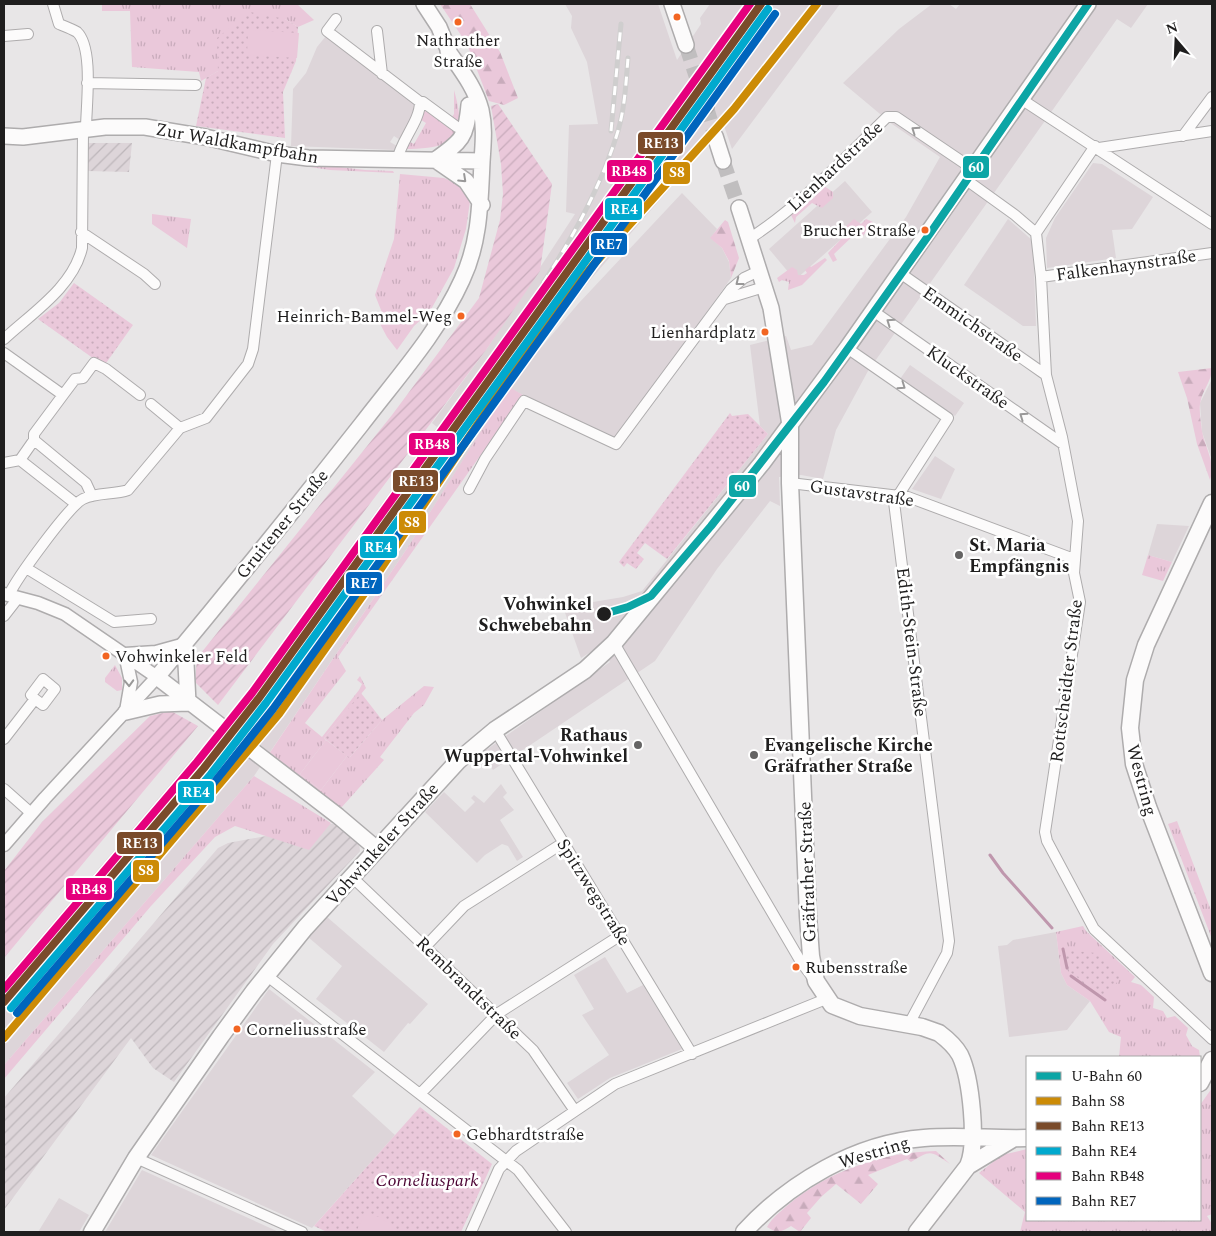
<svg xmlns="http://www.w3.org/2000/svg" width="1216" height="1236" viewBox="0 0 1216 1236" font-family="Spectral,serif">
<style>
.built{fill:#ddd5d9}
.industrial{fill:url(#industrial-furrows)}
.grass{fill:url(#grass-tufts)}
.forest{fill:url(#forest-firs)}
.park{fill:url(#park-dots)}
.garden{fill:url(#garden-furrows)}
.pitch{fill:#eac8da}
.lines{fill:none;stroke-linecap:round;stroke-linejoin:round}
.stream{stroke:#bf97ad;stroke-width:3}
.secondary-tunnel{stroke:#c0bebf;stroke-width:15;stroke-dasharray:15 8;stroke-linecap:butt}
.minor-casing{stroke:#aeacad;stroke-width:12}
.tertiary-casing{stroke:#aeacad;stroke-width:15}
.secondary-casing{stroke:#aeacad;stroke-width:18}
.primary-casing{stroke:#aeacad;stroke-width:19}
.minor{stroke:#fcfbfb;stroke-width:10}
.tertiary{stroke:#fcfbfb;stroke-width:12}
.secondary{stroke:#fcfbfb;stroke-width:15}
.primary{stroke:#fcfbfb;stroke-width:16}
.rail-casing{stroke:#cfcece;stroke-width:5}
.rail{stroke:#fff;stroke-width:3;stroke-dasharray:9;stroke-linecap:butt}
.rail-1-casing{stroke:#fff;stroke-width:11}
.rail-2-casing{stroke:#fff;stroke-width:11}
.rail-3-casing{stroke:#fff;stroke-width:11}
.rail-4-casing{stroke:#fff;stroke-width:11}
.rail-5-casing{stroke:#fff;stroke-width:11}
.rail-1{stroke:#cc8b06;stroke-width:8}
.rail-2{stroke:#7a4b2a;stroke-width:8}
.rail-3{stroke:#00a9ce;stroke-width:8}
.rail-4{stroke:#e5007d;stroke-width:8}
.rail-5{stroke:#0065bd;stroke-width:8}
.metro-1-casing{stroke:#fff;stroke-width:11}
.metro-1{stroke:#0ca5a5;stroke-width:8}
.oneway{stroke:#999898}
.bus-dot{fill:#f26522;stroke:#fff;stroke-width:2}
.poi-dot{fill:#656464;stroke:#fff;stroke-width:2}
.stop-dot{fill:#1f1e1e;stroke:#fff;stroke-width:2}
.labels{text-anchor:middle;stroke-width:5;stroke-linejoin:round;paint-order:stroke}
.bus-label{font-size:17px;fill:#1f1e1e;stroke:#fff;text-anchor:start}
.street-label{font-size:18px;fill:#1f1e1e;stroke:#fff}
.poi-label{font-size:18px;font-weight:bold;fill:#1f1e1e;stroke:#fff;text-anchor:start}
.stop-label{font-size:18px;font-weight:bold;fill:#1f1e1e;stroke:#fff;text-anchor:end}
.park-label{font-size:18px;font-style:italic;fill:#4c0534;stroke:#fff}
.line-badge{stroke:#fff;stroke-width:2}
.badge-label{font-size:14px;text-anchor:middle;font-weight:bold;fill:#fff}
</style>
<defs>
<pattern id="industrial-furrows" width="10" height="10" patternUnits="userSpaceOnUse" patternTransform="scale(1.25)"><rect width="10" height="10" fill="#ddd5d9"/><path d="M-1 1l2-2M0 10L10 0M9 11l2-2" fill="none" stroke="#bdb6ba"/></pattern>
<pattern id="grass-tufts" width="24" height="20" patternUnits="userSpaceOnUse" patternTransform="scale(1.25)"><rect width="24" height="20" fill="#eac8da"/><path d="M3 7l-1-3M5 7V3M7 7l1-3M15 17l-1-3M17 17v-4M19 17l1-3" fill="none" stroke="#c8abbb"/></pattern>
<pattern id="forest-firs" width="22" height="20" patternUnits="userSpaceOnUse" patternTransform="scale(1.25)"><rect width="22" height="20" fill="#eac8da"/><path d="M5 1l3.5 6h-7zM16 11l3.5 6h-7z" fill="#c8abbb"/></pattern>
<pattern id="park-dots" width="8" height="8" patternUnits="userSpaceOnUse" patternTransform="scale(1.25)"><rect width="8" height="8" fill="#eac8da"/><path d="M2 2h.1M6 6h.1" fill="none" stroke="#c8abbb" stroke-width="1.8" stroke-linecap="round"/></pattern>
<pattern id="garden-furrows" width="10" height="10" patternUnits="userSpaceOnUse" patternTransform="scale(1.25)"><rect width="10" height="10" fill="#eac8da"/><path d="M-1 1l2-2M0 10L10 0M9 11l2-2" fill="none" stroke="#c8abbb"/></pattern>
</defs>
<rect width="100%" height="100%" fill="#e8e6e7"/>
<path class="built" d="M565 4H658L677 60 701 24 700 18 710 4H840L732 149 724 126 591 279 517 376 578 304 682 193 717 229 711 238 722 248 729 262 731 278 615 441 509 388 408 547 254 776 4 1065V980L229 715 437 427 432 423 486 350 575 214 566 212 569 125 598 124 587 62 571 28 572 16Z
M932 4H949L956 9 960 4H1148L1131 28 1117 19 868 371 836 430 823 479 801 475 779 477 780 506 770 501 717 569 655 661 493 770 482 753 610 662 600 646 581 658 563 607 623 597 642 591 768 434 760 426 750 345 786 336 791 350 812 345 906 217 940 157 892 124 843 83 899 29Z
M326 36 415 102 416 109 400 140 394 136 390 142 397 146 396 150 291 146 293 89 306 73 317 47Z
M1093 163 1102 164 1153 197 1132 229 1112 230 1116 258 1047 268 1046 238 1055 218Z
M845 181 872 212 795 280 769 249Z
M1008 219 1033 241 1036 326H1023L964 285Z
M910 365 964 403 955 416 900 379Z
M1212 379V460L1202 432 1200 403Z
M935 456 955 469 941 499 912 489Z
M1157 524 1189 526 1172 562 1148 555Z
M501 784 507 793 503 797 514 810 500 820 523 857 517 861 508 846 502 844 485 855 477 863 425 812 444 792 465 812 475 802 471 798 474 795 484 803Z
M327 917 428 1004 410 1024 408 1023 384 1052 316 999 342 966 308 937Z
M1056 932 1061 973 1067 985 1090 1001 1067 1030 1009 1037 998 946 1007 945 1013 940Z
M605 957 627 993 643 985 682 1049 610 1078 578 1099 567 1083 609 1055 582 1015 594 1009 574 975Z
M269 989 375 1072 352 1096 395 1135 312 1228 151 1155Z
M142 1170 279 1232H105Z
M59 1198 89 1215 79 1232H38Z"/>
<path class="industrial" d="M88 143H132L129 172 87 171Z
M336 823 359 843 360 851 273 944 174 1082 153 1068 131 1038 4 1210V1098L218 848 228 843Z"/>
<path class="grass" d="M102 4H297L314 20 298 27 285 19 218 71 201 81 199 72 132 67 130 11H102Z
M454 90C469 142 451 148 404 149L406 140 414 144 426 123 418 118 422 112 426 111 446 126 454 114Z
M288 161 365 170 393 171 394 173 330 170 284 163Z
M400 174 444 178 464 187 470 201 466 229 454 268 429 313 414 326 397 350 387 337 378 320 383 315 375 295 394 239Z
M824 186 833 192V198L822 208 812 203 796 217 795 223 791 215 815 197V194Z
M152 214 191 219 187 248 152 224Z
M854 219 861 224 866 219 873 222 861 239 856 233 834 254 837 260 833 262 828 253 846 234 843 229Z
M825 258 827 260 802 285 788 290 789 282 782 280 779 282 777 278 792 267 797 270 798 275H804L807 273 805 270 810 266 811 267Z
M509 387 523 395 338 657 346 671 305 723 322 737 359 690 362 684 357 680 360 676 366 688 324 738 326 740 300 774 321 790 347 756 350 757 382 720 424 686 434 687 424 705 414 713 380 757 384 760 341 808 269 754 408 547Z
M1148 555 1172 562 1163 581 1142 575Z
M115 665 122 678V690L117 691 105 682V678Z
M254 776 331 823 309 850 235 826 215 837 151 906 4 1079V1065Z
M1177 821 1212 913V939L1168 824Z
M1083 926 1086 931 1135 977 1131 982 1141 985 1154 997 1153 1008 1163 1011 1167 1018 1175 1016 1188 1028 1186 1035 1192 1046 1199 1050 1200 1057H1119L1121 1037 1109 1032 1090 1001 1067 985 1061 973 1056 932Z
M1212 1088V1214L1207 1216 1212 1224V1232H1020L1025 1212 979 1173 1002 1155 1027 1149V1220H1200V1105Z"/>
<path class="forest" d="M440 4H470L500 52 518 98 504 105 489 101 467 44Z
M725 220 728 222 739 258 731 278 729 261 722 248 710 238Z
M1212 368C1212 381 1202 390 1200 404 1199 411 1201 423 1202 431 1205 448 1216 462 1210 480L1197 444 1187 398 1178 372Z
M936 1151 950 1164C931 1151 931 1149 911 1162L907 1159 868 1175 878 1184 861 1204 836 1184 821 1197 807 1213 811 1218 800 1232 791 1226C781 1232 778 1234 767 1227 772 1218 780 1212 788 1205 828 1171 884 1152 936 1151Z"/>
<path class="park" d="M250 12 285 19 298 27 296 61 283 92 285 138 196 126 206 78 218 71 217 38Z
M74 283 133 325 104 366 38 319 59 303Z
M730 413 732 416 748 414 768 434 667 559 645 543 637 553 644 559 636 569 627 563 624 567 619 562Z
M361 693 382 720 349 758 324 738Z
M1064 950 1096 953 1122 976 1104 998 1069 971Z
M420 1107 492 1164 461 1232H327L314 1226Z"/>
<path class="garden" d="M498 104 552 184 540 271 486 350 218 705 195 682 197 658 392 415 479 298 500 220 503 194 501 164 491 106Z
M171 711 198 726 4 958V871L42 822 150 716Z"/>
<path class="pitch" d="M248 30 299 33 297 58 247 55Z
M326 740 347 756 321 790 300 774Z
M364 1215 380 1217 399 1232H356Z"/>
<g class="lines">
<path class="stream" d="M990 855 1003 873 1052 928
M1063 949 1067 968
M1071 976 1105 1000"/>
<path class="secondary-tunnel" d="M686 45 702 94
M706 106 715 136
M723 161 739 208"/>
<g class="minor-casing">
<path id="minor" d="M53 4 59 24C64 26 72 29 77 32 94 48 86 107 86 129
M336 19 327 31 420 102C420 122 400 141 397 161
M377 31 382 74
M4 36 28 34
M87 83 196 85
M1021 99 1212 224
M420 102H423L457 127
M1183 136 1212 97
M1099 148 1212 131
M965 179 1015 215 1036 233 1041 277 1046 375 1062 437 1078 521 1074 573 1080 602 1045 832 1047 841 1094 929 1212 1039
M81 232 144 274 155 284
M1036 233 1095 146
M749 239C800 206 843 160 887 117H896L973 169
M900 273 1046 375
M1041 277 1212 253
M725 299 764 287
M873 311 1063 444
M4 339C32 313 73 287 82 248L83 130
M847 348 948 418 894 502 949 941 947 953 909 1024
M4 353 63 395 75 379 83 378 94 363 106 369 140 395
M151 404 180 428
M34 440V434L63 395
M4 463 20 460
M790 483 908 497 1074 559
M469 489 485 459 524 401 616 444 731 289 744 278 759 271
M76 504 20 460 34 440 86 483 92 496
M26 568 114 622 151 619
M9 595C16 579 69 506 83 499 97 492 114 495 128 490L180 428 206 418 248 364 253 349 277 154
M4 616 18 598
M614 643 801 962 813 978
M495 730 692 1054
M4 739 35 699 43 705 55 689 43 679 31 695 35 699
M4 789 31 813
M352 877 533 1050 575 1111
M426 946 464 906 563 843
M266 975 518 1170 566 1232
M420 1094 497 1014 621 935
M136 1158 302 1232
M471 1232 499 1169 516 1151 575 1111 615 1084 826 999"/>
</g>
<g class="tertiary-casing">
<path id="tertiary" d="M4 594 38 603 65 614 157 677 45 798 4 845
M125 654 156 652 185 644
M125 654 131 682 126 711"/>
</g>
<g class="secondary-casing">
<path id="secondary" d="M424 4 439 27 452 59
M672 4 686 45
M702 94 706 106
M4 136 23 137 105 127H145L205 137 277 154 308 158 482 161
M715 136 723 161
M435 160C462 141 466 138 469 105
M437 161 466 181 482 205
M739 208 771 308 790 425
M790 425 847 348 1088 4
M185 644 188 703
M126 712 160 704 188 703
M377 849 338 816 157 677C226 594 294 510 361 425 396 379 438 333 462 280 480 242 480 203 482 162 483 144 485 128 481 110 475 87 461 70 448 51"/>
</g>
<g class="primary-casing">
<path id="primary" d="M790 425V483L808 916 811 956 816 981 832 1005 860 1016 922 1027 939 1033C947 1039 955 1046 960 1055 971 1078 978 1143 968 1166L917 1232
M1212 503 1146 645 1135 680 1130 728 1134 764 1148 807 1212 973
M1200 1083 1212 1060
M968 1166 1011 1140
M92 1232 136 1158 221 1036 254 991 305 928 458 761 495 730 585 670 614 643 762 463 790 425
M744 1232C789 1183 856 1143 924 1138 958 1135 993 1139 1027 1138"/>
</g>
<use href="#minor" class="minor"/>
<use href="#tertiary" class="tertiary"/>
<use href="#secondary" class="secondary"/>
<use href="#primary" class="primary"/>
<g class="rail-casing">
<path id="rail" d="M611 131 621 24
M543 283C574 236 602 184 618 131 625 107 626 82 628 58
M471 405 540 298"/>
</g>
<use href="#rail" class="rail"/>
<g class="rail-1-casing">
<path id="rail-1" d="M4 1038 279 714 364 594 544 325 594 264 734 109 817 4"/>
</g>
<g class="rail-2-casing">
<path id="rail-2" d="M4 1002 204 768 259 698 761 4"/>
</g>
<g class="rail-3-casing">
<path id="rail-3" d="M11 1008 211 774 266 703 768 9"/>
</g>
<g class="rail-4-casing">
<path id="rail-4" d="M4 989 197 762 252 693 750 4"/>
</g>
<g class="rail-5-casing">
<path id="rail-5" d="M17 1013 217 779 273 709 775 14"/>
</g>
<use href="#rail-1" class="rail-1"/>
<use href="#rail-2" class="rail-2"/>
<use href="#rail-3" class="rail-3"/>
<use href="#rail-4" class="rail-4"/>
<use href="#rail-5" class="rail-5"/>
<g class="metro-1-casing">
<path id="metro-1" d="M600 615 628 607 651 596 711 526 824 382 931 232 1088 4"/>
</g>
<use href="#metro-1" class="metro-1"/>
</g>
<defs><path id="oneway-chevron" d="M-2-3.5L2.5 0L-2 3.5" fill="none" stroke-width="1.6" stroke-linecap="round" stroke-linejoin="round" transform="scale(1.25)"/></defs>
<g class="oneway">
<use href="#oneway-chevron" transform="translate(915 130) rotate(-145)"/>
<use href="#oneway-chevron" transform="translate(463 179) rotate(43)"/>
<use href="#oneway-chevron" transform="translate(739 282) rotate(142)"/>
<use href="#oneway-chevron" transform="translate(890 322) rotate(-145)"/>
<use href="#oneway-chevron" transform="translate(902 386) rotate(35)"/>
<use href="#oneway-chevron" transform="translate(1023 416) rotate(-145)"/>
<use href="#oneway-chevron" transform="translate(129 683) rotate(88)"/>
</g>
<g class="bus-dot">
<circle cx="677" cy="17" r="4.5"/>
<circle cx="458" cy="22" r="4.5"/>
<circle cx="925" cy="230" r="4.5"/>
<circle cx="461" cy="316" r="4.5"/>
<circle cx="765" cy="332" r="4.5"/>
<circle cx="106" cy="656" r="4.5"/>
<circle cx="796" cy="967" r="4.5"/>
<circle cx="237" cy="1029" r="4.5"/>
<circle cx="457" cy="1134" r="4.5"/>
</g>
<g class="poi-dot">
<circle cx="959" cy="555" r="5"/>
<circle cx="638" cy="745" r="5"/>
<circle cx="754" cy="755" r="5"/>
</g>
<circle class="stop-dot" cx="604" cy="614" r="8"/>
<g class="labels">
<g class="bus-label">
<text x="458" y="46" text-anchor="middle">Nathrather<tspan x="458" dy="21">Straße</tspan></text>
<text x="916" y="236" text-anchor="end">Brucher Straße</text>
<text x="452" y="322" text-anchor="end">Heinrich-Bammel-Weg</text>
<text x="756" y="338" text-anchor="end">Lienhardplatz</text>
<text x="115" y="662">Vohwinkeler Feld</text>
<text x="805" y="973">Rubensstraße</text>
<text x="246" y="1035">Corneliusstraße</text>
<text x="466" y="1140">Gebhardtstraße</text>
</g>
<g class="street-label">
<text transform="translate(237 143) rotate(10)" y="6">Zur Waldkampfbahn</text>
<text transform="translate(835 166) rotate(-43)" y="6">Lienhardstraße</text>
<text transform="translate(1126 265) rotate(-8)" y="6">Falkenhaynstraße</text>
<text transform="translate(973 324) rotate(35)" y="6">Emmichstraße</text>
<text transform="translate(968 377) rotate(35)" y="6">Kluckstraße</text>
<text transform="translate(862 493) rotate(8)" y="6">Gustavstraße</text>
<text transform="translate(282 524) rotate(-51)" y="6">Gruitener Straße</text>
<text transform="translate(912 642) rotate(83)" y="6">Edith-Stein-Straße</text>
<text transform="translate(1066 681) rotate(-83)" y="6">Rottscheidter Straße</text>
<text transform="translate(1142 780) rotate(75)" y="6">Westring</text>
<text transform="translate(382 844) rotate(-48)" y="6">Vohwinkeler Straße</text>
<text transform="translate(807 872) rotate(-92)" y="6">Gräfrather Straße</text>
<text transform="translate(594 892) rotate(58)" y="6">Spitzwegstraße</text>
<text transform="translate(469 988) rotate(44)" y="6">Rembrandtstraße</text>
<text transform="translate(874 1152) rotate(-17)" y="6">Westring</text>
</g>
<g class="poi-label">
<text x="969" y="551">St. Maria<tspan x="969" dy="21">Empfängnis</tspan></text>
<text x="628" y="741" text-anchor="end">Rathaus<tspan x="628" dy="21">Wuppertal-Vohwinkel</tspan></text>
<text x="764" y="751">Evangelische Kirche<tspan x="764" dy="21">Gräfrather Straße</tspan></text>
</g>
<g class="stop-label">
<text x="592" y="610">Vohwinkel<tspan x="592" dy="21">Schwebebahn</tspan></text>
</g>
<g class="park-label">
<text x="427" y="1186">Corneliuspark</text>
</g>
</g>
<g class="line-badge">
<rect x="637" y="131" width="47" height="24" rx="5" fill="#7a4b2a"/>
<rect x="962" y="155" width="28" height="24" rx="5" fill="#0ca5a5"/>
<rect x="606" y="159" width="47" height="24" rx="5" fill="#e5007d"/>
<rect x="662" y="161" width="29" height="24" rx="5" fill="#cc8b06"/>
<rect x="604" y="197" width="39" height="24" rx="5" fill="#00a9ce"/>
<rect x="590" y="232" width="38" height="24" rx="5" fill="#0065bd"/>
<rect x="408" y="432" width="48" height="24" rx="5" fill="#e5007d"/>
<rect x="392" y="469" width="47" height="24" rx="5" fill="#7a4b2a"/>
<rect x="728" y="474" width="29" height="24" rx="5" fill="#0ca5a5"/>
<rect x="398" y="510" width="29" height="24" rx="5" fill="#cc8b06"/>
<rect x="359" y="535" width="39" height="24" rx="5" fill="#00a9ce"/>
<rect x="345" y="571" width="38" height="24" rx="5" fill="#0065bd"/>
<rect x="177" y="780" width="38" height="24" rx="5" fill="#00a9ce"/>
<rect x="116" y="831" width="47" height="24" rx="5" fill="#7a4b2a"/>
<rect x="132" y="859" width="28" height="24" rx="5" fill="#cc8b06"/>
<rect x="65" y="877" width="48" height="24" rx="5" fill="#e5007d"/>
</g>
<g class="badge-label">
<text x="661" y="148">RE13</text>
<text x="976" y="172">60</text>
<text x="629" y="176">RB48</text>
<text x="677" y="177">S8</text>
<text x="624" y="214">RE4</text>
<text x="609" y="249">RE7</text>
<text x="432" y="449">RB48</text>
<text x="416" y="486">RE13</text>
<text x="742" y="491">60</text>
<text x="412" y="527">S8</text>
<text x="378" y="552">RE4</text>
<text x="364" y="588">RE7</text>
<text x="196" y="797">RE4</text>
<text x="140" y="848">RE13</text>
<text x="146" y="875">S8</text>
<text x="89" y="894">RB48</text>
</g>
<rect width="1216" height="1236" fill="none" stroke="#1f1e1e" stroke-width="10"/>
<rect x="1026" y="1056" width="175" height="165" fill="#ffffff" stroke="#a5a5a5"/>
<rect x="1036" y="1072" width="25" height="8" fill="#0ca5a5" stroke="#a5a5a5"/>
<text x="1071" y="1081" font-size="15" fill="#1f1e1e">U-Bahn 60</text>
<rect x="1036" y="1097" width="25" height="8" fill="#cc8b06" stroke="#a5a5a5"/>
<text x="1071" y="1106" font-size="15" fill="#1f1e1e">Bahn S8</text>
<rect x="1036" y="1122" width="25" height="8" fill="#7a4b2a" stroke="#a5a5a5"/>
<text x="1071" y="1131" font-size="15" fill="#1f1e1e">Bahn RE13</text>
<rect x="1036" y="1147" width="25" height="8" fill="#00a9ce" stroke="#a5a5a5"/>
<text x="1071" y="1156" font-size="15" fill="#1f1e1e">Bahn RE4</text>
<rect x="1036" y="1172" width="25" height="8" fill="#e5007d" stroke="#a5a5a5"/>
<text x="1071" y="1181" font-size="15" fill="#1f1e1e">Bahn RB48</text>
<rect x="1036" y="1197" width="25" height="8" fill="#0065bd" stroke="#a5a5a5"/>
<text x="1071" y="1206" font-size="15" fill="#1f1e1e">Bahn RE7</text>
<g transform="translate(1176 40) rotate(341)" stroke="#ffffff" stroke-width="4" paint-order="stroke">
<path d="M0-4L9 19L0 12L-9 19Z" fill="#1f1e1e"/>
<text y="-8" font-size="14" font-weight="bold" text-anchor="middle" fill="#1f1e1e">N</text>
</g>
</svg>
